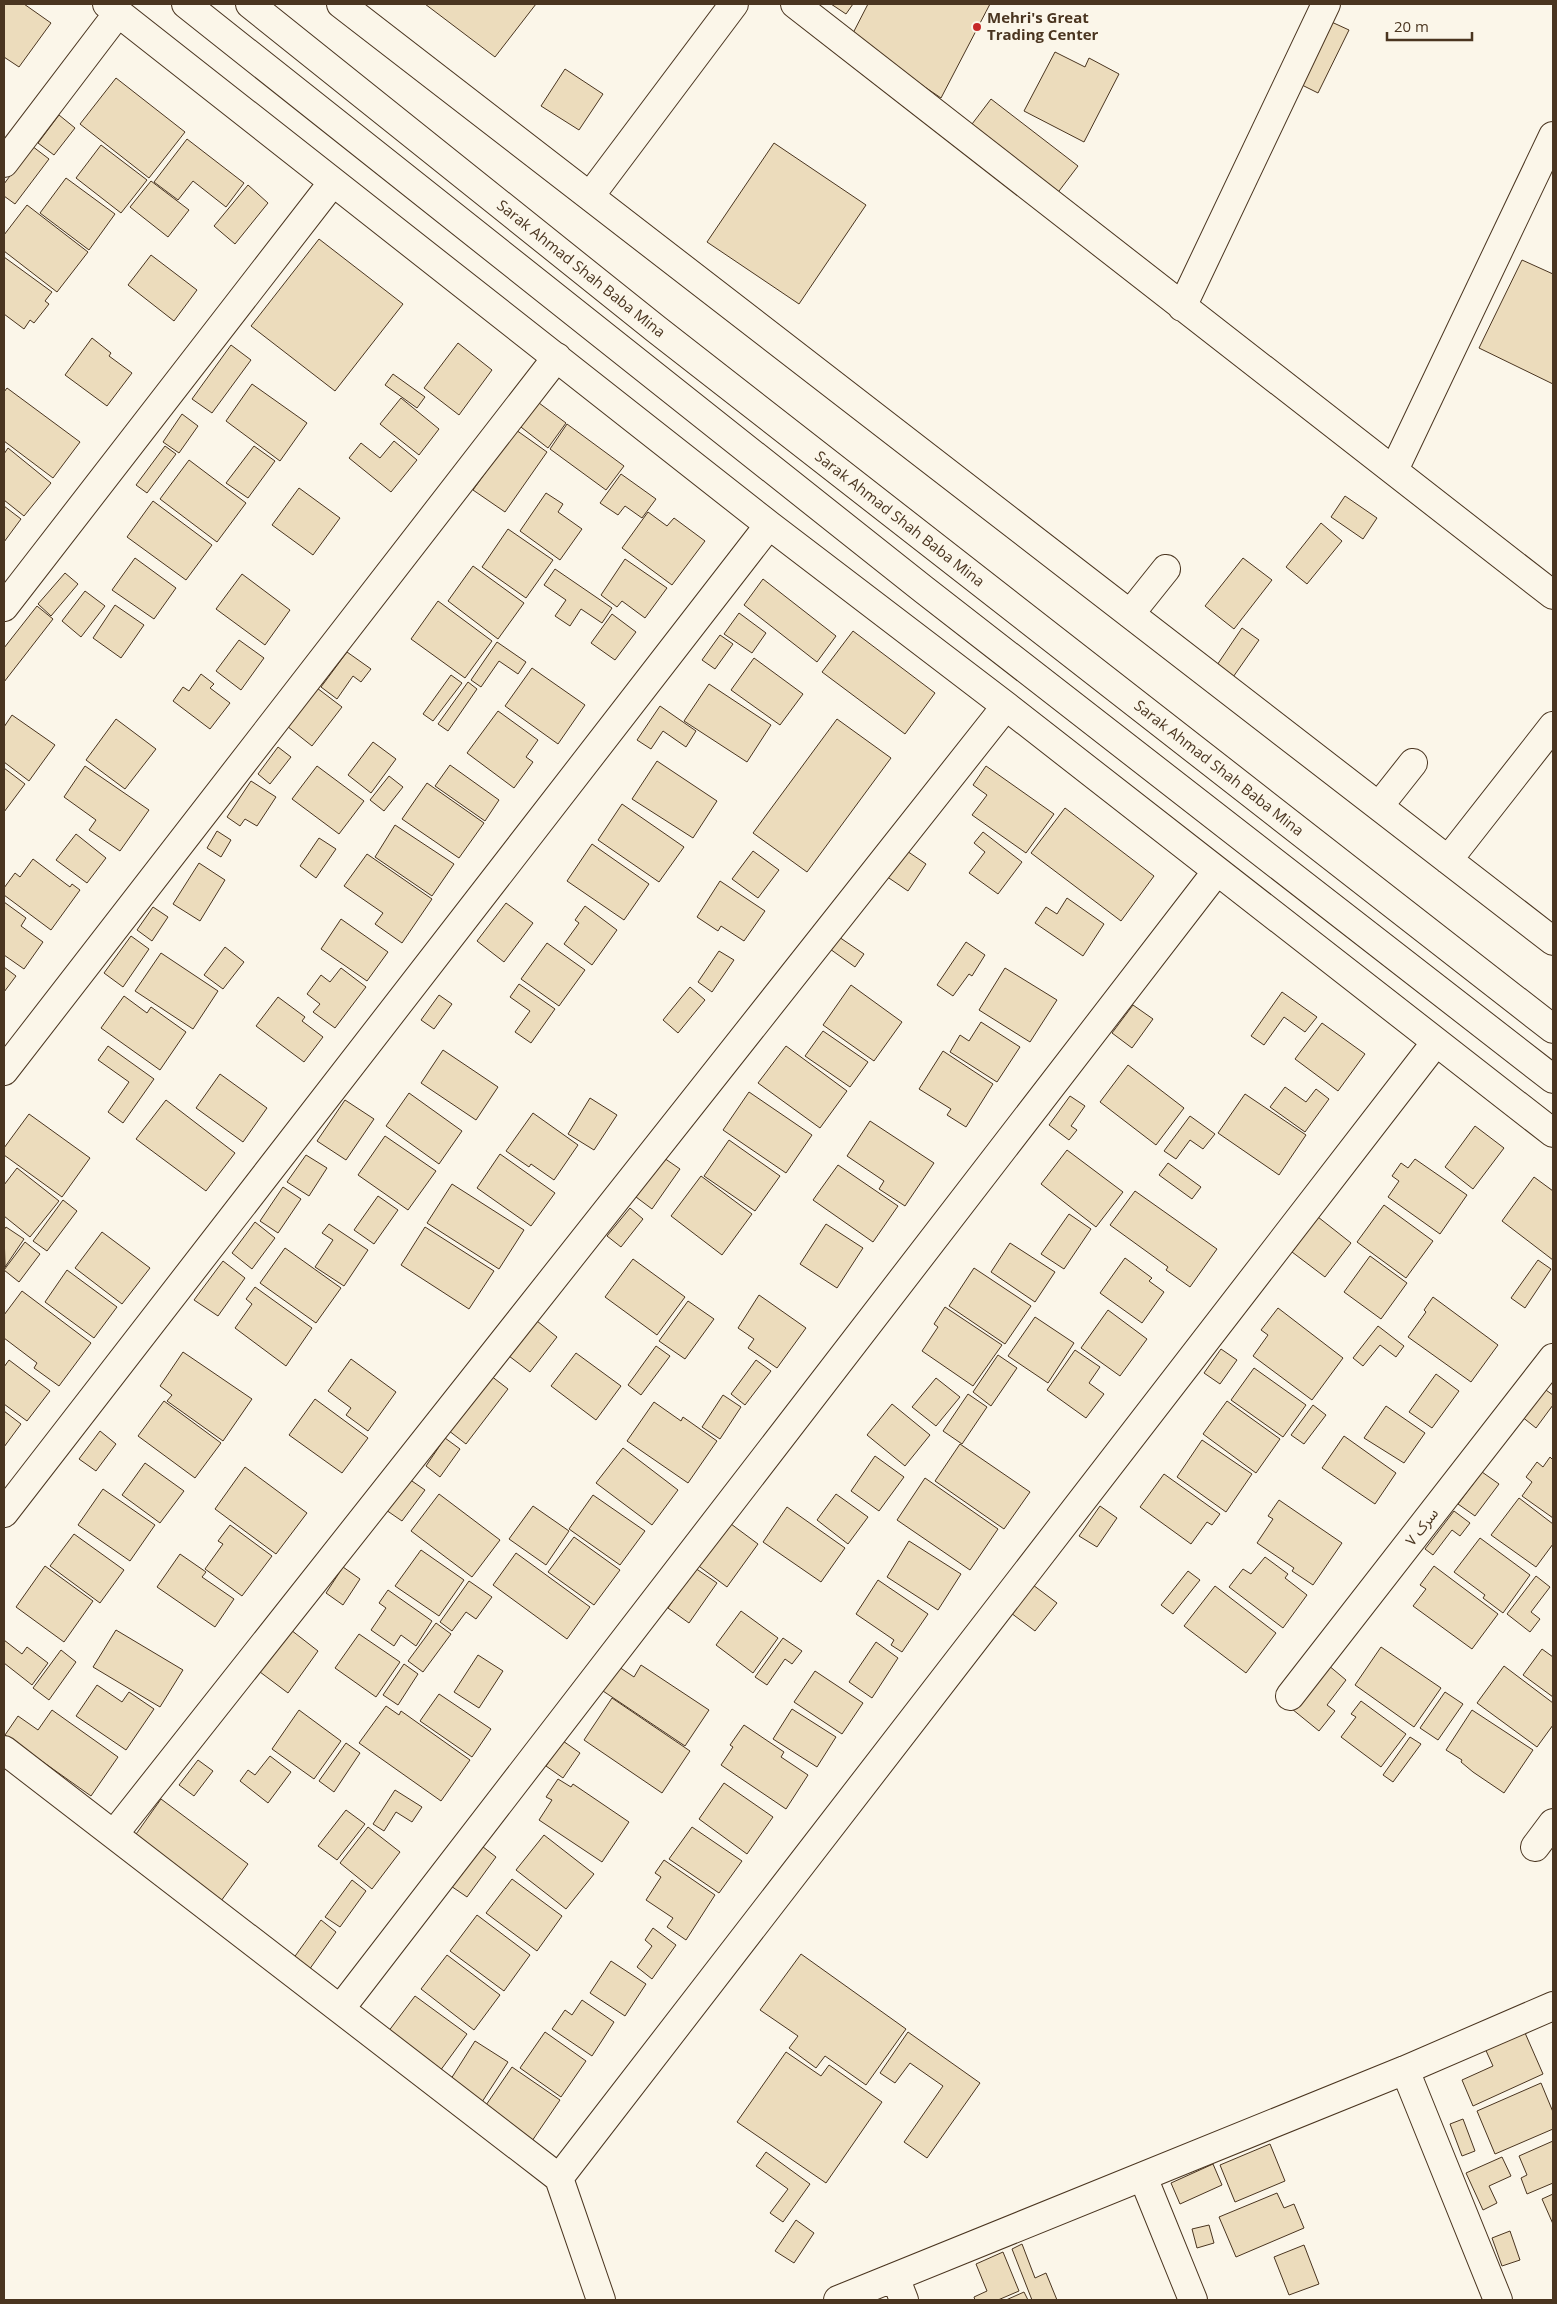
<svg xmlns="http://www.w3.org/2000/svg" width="1557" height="2304" viewBox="0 0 1557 2304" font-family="'Open Sans','Noto Sans Arabic',sans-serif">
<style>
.building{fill:#ecdcbc;stroke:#4a3520}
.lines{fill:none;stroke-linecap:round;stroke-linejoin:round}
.minor-casing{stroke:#4a3520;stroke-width:30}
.highway-casing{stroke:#4a3520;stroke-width:30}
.minor{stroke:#fbf6e9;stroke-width:28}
.highway{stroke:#fbf6e9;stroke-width:28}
.poi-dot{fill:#c62828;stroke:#fbf6e9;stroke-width:2}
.labels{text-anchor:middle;stroke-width:4;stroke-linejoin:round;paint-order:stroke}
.poi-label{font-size:15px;font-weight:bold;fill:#4a3520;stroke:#fbf6e9;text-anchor:start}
.street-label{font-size:15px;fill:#4a3520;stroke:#fbf6e9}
</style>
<rect width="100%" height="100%" fill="#fbf6e9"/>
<path class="building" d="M4 4H24L51 23 19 67 4 57Z
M425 4H536L495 57Z
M831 4H853L846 14Z
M868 4H990L941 98 851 37Z
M1325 19 1349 30 1318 93 1294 81Z
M1055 52 1085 67 1089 58 1119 74 1084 142 1024 111Z
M565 69 603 94 579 130 541 106Z
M116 78 185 132 149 178 80 124Z
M991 99 1078 166 1056 195 969 128Z
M59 115 75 128 54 155 38 143Z
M187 139 244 183 226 207 193 181 178 200 154 182Z
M774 143 866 205 799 304 707 242Z
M101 145 147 180 121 213 76 178Z
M32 146 49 159 15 204 4 196V184Z
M66 178 115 214 89 250 40 213Z
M151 181 189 210 168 237 130 207Z
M248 185 268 203 235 244 214 226Z
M27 205 88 252 57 292 4 251V235Z
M319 239 403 304 335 391 251 326Z
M151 255 197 290 174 321 128 285Z
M4 257 52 292 45 301 49 304 34 323 30 320 24 329 4 314Z
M1522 260 1553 274V384L1479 348Z
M92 338 111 353 109 356 132 373 107 406 65 375Z
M458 343 492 370 459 415 424 388Z
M231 345 251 360 212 413 192 399Z
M393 374 425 397 417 408 385 385Z
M252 384 307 423 280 461 226 421Z
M7 388 80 442 53 478 4 441V392Z
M401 398 439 429 419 455 380 424Z
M535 400 566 423 548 448 517 424Z
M182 414 198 426 179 453 163 442Z
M567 424 624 466 606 490 550 449Z
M516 430 547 452 505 512 473 490Z
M394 441 417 460 391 492 349 458 361 443 380 458Z
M165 446 176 454 147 493 136 485Z
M254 446 275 461 248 498 226 483Z
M8 448 51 483 24 516 4 500V454Z
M189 460 246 503 217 542 160 499Z
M621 474 656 499 642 518 625 506 618 515 600 503Z
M299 488 340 518 313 555 272 525Z
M546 493 563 504 558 512 582 529 560 560 520 531Z
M1345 496 1377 518 1363 539 1331 517Z
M153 501 212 545 186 580 127 537Z
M4 506 21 519 4 542Z
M648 512 667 526 674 518 705 541 672 585 622 548Z
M1321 523 1342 541 1307 584 1286 567Z
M508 529 553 560 526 598 482 567Z
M135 558 176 588 154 619 112 590Z
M1243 558 1272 580 1234 629 1205 606Z
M625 559 667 588 645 618 622 601 617 607 601 595Z
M473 566 524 603 498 639 448 601Z
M555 569 612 608 602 623 581 609 570 626 555 616 566 600 544 585Z
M65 573 78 584 51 616 38 604Z
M242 574 290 610 265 645 216 609Z
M763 579 836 636 817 662 744 605Z
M85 591 105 606 81 637 62 621Z
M438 601 492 641 465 678 411 639Z
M115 605 144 625 121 658 93 638Z
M37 606 53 619 4 682V648Z
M739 613 766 633 752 653 724 634Z
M612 614 636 632 615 660 591 643Z
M1242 628 1259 640 1231 680 1215 668Z
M853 631 935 693 905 734 822 672Z
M720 635 733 644 715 669 702 660Z
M239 640 264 658 241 690 216 671Z
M497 642 526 662 518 674 499 661 481 687 471 680Z
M347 652 371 669 361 682 353 676 337 699 321 687Z
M754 658 803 694 780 725 731 690Z
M532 668 585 705 558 744 505 706Z
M201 674 214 684 210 688 230 703 210 729 173 701 183 687 189 691Z
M451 675 462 683 433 721 423 714Z
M468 682 477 689 448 731 438 724Z
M709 684 771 725 747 762 684 721Z
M317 688 342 707 312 746 287 726Z
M660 706 696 731 686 747 663 731 651 749 637 740Z
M498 711 538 740 526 757 533 762 514 788 467 753Z
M12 715 55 745 29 781 4 762V727Z
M116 719 156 749 125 789 86 760Z
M837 719 891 758 807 872 753 833Z
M373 742 396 759 371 793 348 775Z
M278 747 291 757 270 784 258 774Z
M657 761 717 801 693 838 632 799Z
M450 765 499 800 485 821 435 786Z
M85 766 149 810 120 851 89 830 96 820 64 797Z
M317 766 364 801 339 834 292 799Z
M986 766 1054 814 1026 853 972 815 987 795 973 785Z
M4 768 25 784 4 812Z
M389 776 403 787 384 811 370 800Z
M251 781 276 797 257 826 245 819 240 826 227 817Z
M427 783 484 823 459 858 402 819Z
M622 804 684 847 659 882 598 840Z
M1065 808 1154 876 1121 921 1031 853Z
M395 825 454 864 432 896 375 857Z
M217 831 231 840 221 857 207 848Z
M983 832 1022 862 998 894 969 873 985 852 974 843Z
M76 834 106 858 87 883 56 860Z
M319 838 336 849 316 878 300 866Z
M592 844 649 884 624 920 567 881Z
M904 849 926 864 908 891 886 876Z
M753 851 779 870 758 898 732 879Z
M367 854 432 899 402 943 375 924 383 913 344 886Z
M33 859 70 887 72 884 80 890 51 930 4 895V888L15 873 20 877Z
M199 863 225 880 200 921 173 904Z
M720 881 765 911 744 941 721 926 718 931 697 917Z
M1067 898 1104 924 1083 956 1035 923 1046 907 1057 914Z
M4 902 26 918 21 926 43 942 24 969 4 955Z
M506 903 533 923 504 962 477 941Z
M585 906 617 930 592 965 564 944 579 923 575 920Z
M153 907 168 917 152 941 137 930Z
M341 919 388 952 367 981 321 949Z
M131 936 149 949 123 987 104 973Z
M839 937 864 954 855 967 830 949Z
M966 942 985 955 972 976 969 974 953 996 937 985Z
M547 943 585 970 559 1006 521 979Z
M225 947 244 962 223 989 204 975Z
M719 951 734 960 712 992 698 982Z
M161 953 218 991 193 1029 135 991Z
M4 967 16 976 4 992Z
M341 968 366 987 335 1028 313 1012 320 1004 307 994 321 975 330 982Z
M1005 968 1057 1000 1030 1042 979 1010Z
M519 984 555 1009 531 1043 515 1032 530 1011 510 997Z
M851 985 902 1022 874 1061 823 1025Z
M690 987 705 1000 678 1033 663 1020Z
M1282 992 1317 1017 1305 1032 1284 1017 1264 1045 1251 1036Z
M439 995 452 1004 434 1029 421 1020Z
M124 996 147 1013 151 1007 186 1032 160 1070 101 1028Z
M278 997 305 1017 302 1021 323 1037 304 1062 256 1026Z
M1133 1005 1153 1019 1132 1048 1112 1033Z
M981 1022 1020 1047 997 1082 950 1052 960 1035 969 1041Z
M1322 1023 1365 1054 1338 1091 1295 1059Z
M823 1031 868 1062 850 1087 805 1056Z
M108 1046 154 1079 123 1123 108 1112 129 1082 98 1060Z
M786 1046 847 1091 820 1128 758 1083Z
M443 1050 498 1087 476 1120 421 1083Z
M943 1051 993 1084 966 1127 947 1115 951 1109 919 1089Z
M1128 1065 1184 1108 1156 1145 1100 1102Z
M220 1074 267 1108 243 1142 196 1108Z
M1285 1087 1306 1102 1316 1089 1329 1099 1305 1132 1270 1107Z
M749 1092 812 1135 786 1173 723 1130Z
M409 1093 462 1131 439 1164 386 1126Z
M1245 1094 1306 1135 1279 1175 1218 1133Z
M1070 1096 1085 1106 1071 1126 1077 1130 1069 1140 1049 1125Z
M590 1098 617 1115 594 1150 568 1134Z
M166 1100 235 1153 206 1191 136 1139Z
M345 1100 374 1119 346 1160 317 1141Z
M533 1113 578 1145 554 1180 531 1164 529 1167 506 1151Z
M29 1114 90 1158 62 1197 4 1155V1148Z
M1190 1116 1215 1134 1203 1149 1190 1140 1176 1159 1164 1151Z
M870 1121 934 1163 905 1206 879 1189 884 1181 847 1156Z
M1475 1126 1504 1148 1473 1189 1445 1167Z
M385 1136 436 1171 408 1210 358 1175Z
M729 1140 780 1176 755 1211 704 1176Z
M1067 1150 1123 1192 1096 1227 1041 1184Z
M500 1154 555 1193 531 1226 477 1188Z
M306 1155 327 1168 309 1196 287 1182Z
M664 1158 680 1169 652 1209 636 1197Z
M1415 1159 1467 1195 1440 1234 1388 1197 1399 1181 1392 1176 1401 1163 1408 1168Z
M1168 1163 1201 1187 1192 1199 1159 1175Z
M838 1165 898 1206 873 1242 813 1200Z
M17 1168 59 1201 30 1237 4 1216V1185Z
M701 1176 752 1214 722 1255 671 1216Z
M1534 1177 1553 1191V1260L1502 1221Z
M452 1184 524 1230 499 1269 427 1223Z
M283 1187 301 1199 278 1233 260 1221Z
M1135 1191 1217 1249 1190 1287 1166 1270 1168 1267 1110 1225Z
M378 1196 398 1210 374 1244 354 1230Z
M63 1200 77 1211 47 1251 33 1241Z
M1384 1205 1433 1241 1406 1278 1357 1242Z
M630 1208 643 1219 621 1247 607 1236Z
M1069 1214 1091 1229 1064 1269 1041 1254Z
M1318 1217 1351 1243 1325 1277 1292 1252Z
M255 1222 275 1238 252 1269 232 1253Z
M329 1224 368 1250 344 1286 315 1267 333 1240 322 1233Z
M826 1224 863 1248 837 1288 800 1264Z
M6 1227 24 1239 5 1267 4 1230Z
M425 1227 494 1271 469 1309 401 1265Z
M102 1232 150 1268 122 1304 75 1268Z
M25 1242 40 1254 19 1282 4 1270Z
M1010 1243 1055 1272 1035 1302 991 1272Z
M285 1248 341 1288 316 1323 260 1283Z
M1370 1256 1407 1283 1381 1319 1344 1292Z
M1125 1258 1152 1278 1149 1281 1164 1292 1142 1323 1100 1293Z
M633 1259 685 1297 657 1335 605 1297Z
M1538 1260 1551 1269 1525 1308 1511 1298Z
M223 1261 245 1278 218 1316 194 1300Z
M974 1268 1031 1306 1005 1344 949 1306Z
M67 1270 117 1307 94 1338 45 1302Z
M255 1287 312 1328 286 1366 235 1328 252 1304 246 1299Z
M22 1291 91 1343 59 1386 34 1368 37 1363 4 1338V1315Z
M759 1295 806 1328 777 1368 748 1348 754 1339 738 1328Z
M1433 1297 1498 1345 1471 1382 1408 1337 1426 1312 1424 1310Z
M688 1301 714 1319 685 1359 659 1341Z
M945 1307 1002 1345 973 1386 922 1351 938 1327 934 1324Z
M1278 1308 1343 1358 1312 1400 1253 1356 1268 1335 1261 1330Z
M1108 1310 1147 1339 1120 1376 1081 1348Z
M1035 1317 1074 1343 1048 1383 1008 1356Z
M537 1321 557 1337 530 1372 509 1356Z
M1378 1326 1404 1346 1396 1357 1380 1345 1363 1366 1353 1358Z
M656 1346 670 1356 641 1395 628 1385Z
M1221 1349 1237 1360 1220 1384 1204 1373Z
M1075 1350 1100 1367 1089 1383 1104 1394 1086 1418 1047 1390Z
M183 1352 252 1399 223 1441 167 1401 172 1395 160 1386Z
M576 1353 621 1386 596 1420 551 1386Z
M998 1355 1017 1368 991 1406 973 1392Z
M351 1359 396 1392 368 1431 346 1415 351 1408 328 1391Z
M9 1360 50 1391 27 1421 4 1404V1367Z
M756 1360 771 1371 745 1405 731 1394Z
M1254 1368 1306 1405 1283 1437 1231 1400Z
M486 1372 508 1389 466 1444 444 1427Z
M1436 1374 1459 1391 1432 1428 1409 1412Z
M936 1378 960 1397 936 1426 912 1407Z
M1543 1388 1553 1395V1405L1536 1428 1521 1416Z
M968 1394 987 1407 962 1444 943 1431Z
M723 1395 741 1407 720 1439 702 1427Z
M315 1399 368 1438 342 1473 289 1435Z
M164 1401 221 1443 195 1478 138 1436Z
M1227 1401 1280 1439 1256 1473 1203 1434Z
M654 1402 681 1421 683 1417 717 1441 688 1483 627 1441Z
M892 1404 930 1435 905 1466 867 1435Z
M1313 1405 1326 1415 1304 1444 1291 1435Z
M1386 1406 1425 1433 1404 1463 1364 1438Z
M4 1411 21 1424 4 1447Z
M100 1431 116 1444 96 1471 79 1459Z
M1344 1436 1396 1473 1375 1504 1322 1468Z
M445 1438 460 1449 440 1477 426 1466Z
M1202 1440 1252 1474 1226 1512 1177 1477Z
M960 1444 1030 1492 1004 1529 935 1481Z
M623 1448 678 1490 652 1525 596 1483Z
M875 1456 904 1477 879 1511 851 1491Z
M1550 1457 1553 1460V1518L1522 1496 1532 1482 1526 1477 1537 1462 1543 1467Z
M145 1463 184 1491 160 1523 122 1495Z
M245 1467 307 1513 276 1554 215 1509Z
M1482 1472 1499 1484 1475 1516 1458 1504Z
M1164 1474 1220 1514 1212 1525 1207 1522 1191 1544 1140 1507Z
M925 1478 998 1529 970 1570 897 1520Z
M409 1479 425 1490 402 1521 386 1510Z
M103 1489 155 1525 130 1561 78 1525Z
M439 1494 500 1540 472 1577 411 1531Z
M836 1494 868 1517 848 1544 817 1520Z
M593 1495 645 1531 620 1565 569 1529Z
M1519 1498 1553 1524V1544L1536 1567 1491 1535Z
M1279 1500 1342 1543 1313 1585 1292 1571 1294 1568 1257 1543 1273 1519 1268 1516Z
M533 1506 569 1531 546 1565 509 1539Z
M1100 1506 1117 1518 1097 1547 1079 1536Z
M787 1507 845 1548 821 1582 763 1542Z
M1454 1511 1470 1523 1460 1536 1452 1530 1433 1555 1425 1549Z
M727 1521 758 1544 727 1587 696 1564Z
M230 1525 272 1556 242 1596 205 1569 223 1544 218 1541Z
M74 1534 124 1570 100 1603 50 1566Z
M574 1537 620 1570 594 1605 548 1572Z
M1480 1538 1530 1575 1503 1613 1483 1598 1485 1595 1454 1572Z
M909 1541 961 1574 938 1610 887 1577Z
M421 1550 464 1580 439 1616 395 1586Z
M516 1553 590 1607 567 1639 493 1585Z
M180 1554 206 1572 202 1577 234 1599 215 1627 157 1587Z
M1265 1557 1288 1574 1285 1578 1307 1595 1283 1628 1229 1587 1243 1569 1251 1574Z
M45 1566 93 1601 64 1642 16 1607Z
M1434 1566 1498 1614 1472 1649 1413 1606 1426 1589 1420 1585Z
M343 1567 360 1579 343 1605 326 1593Z
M695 1568 717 1583 689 1623 668 1608Z
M1188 1571 1200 1580 1173 1614 1161 1605Z
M1536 1576 1550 1587 1531 1612 1540 1619 1530 1632 1507 1614Z
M878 1580 928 1614 902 1652 891 1645 894 1640 856 1614Z
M469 1581 492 1597 476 1619 466 1612 452 1631 440 1622Z
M1033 1585 1057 1603 1035 1631 1011 1613Z
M1215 1586 1276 1633 1246 1673 1184 1626Z
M388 1590 432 1621 416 1646 401 1635 394 1646 371 1630 386 1608 379 1603Z
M741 1611 778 1638 753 1673 716 1645Z
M436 1623 451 1634 423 1672 408 1661Z
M116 1630 183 1670 160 1707 93 1667Z
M291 1630 318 1651 288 1693 260 1672Z
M359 1634 400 1662 376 1697 335 1668Z
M783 1638 802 1651 792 1664 785 1659 767 1685 755 1677Z
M4 1640 22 1654 27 1647 48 1663 32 1685 4 1663Z
M876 1642 898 1658 872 1698 849 1682Z
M1381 1647 1441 1688 1414 1727 1355 1685Z
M1542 1649 1553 1657V1697L1523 1675Z
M61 1650 76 1662 49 1700 33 1688Z
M478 1655 503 1671 479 1708 454 1692Z
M404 1664 418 1674 398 1705 383 1695Z
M616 1665 634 1677 641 1665 709 1710 685 1746 600 1689Z
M1328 1665 1346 1680 1327 1705 1335 1711 1319 1731 1292 1709Z
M1504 1666 1553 1703V1725L1537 1747 1477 1703Z
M815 1671 863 1703 842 1734 794 1702Z
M97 1685 122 1702 129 1692 154 1709 126 1750 76 1716Z
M1445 1692 1463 1704 1438 1740 1420 1728Z
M439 1694 491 1729 472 1757 420 1721Z
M612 1698 690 1751 662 1793 584 1740Z
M1361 1701 1406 1734 1381 1767 1341 1737 1356 1717 1351 1714Z
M386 1706 399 1715 401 1711 470 1760 441 1801 359 1743Z
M792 1709 836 1737 817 1767 773 1739Z
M52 1710 118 1757 91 1796 5 1735 18 1716 38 1730Z
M299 1710 341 1741 314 1779 272 1749Z
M1472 1710 1533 1750 1504 1793 1473 1772 1461 1762 1462 1760 1446 1750Z
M744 1725 784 1752 781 1757 808 1775 786 1809 721 1765 733 1747 730 1745Z
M1410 1737 1421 1744 1393 1782 1383 1775Z
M563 1741 580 1753 563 1778 546 1766Z
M346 1743 360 1753 334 1792 319 1781Z
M270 1756 291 1772 268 1803 240 1781 248 1770 255 1775Z
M198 1760 213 1771 194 1796 179 1785Z
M558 1779 571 1787 573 1784 629 1822 602 1862 539 1820 552 1800 546 1797Z
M724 1783 773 1817 747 1854 699 1819Z
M395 1790 422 1807 412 1822 396 1812 384 1831 373 1824Z
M161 1799 248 1864 221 1901 134 1837Z
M346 1810 365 1824 337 1860 318 1846Z
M368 1827 400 1852 372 1889 340 1863Z
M692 1827 742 1861 719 1893 669 1859Z
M544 1835 594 1874 566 1909 516 1870Z
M478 1843 496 1857 467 1897 448 1884Z
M664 1860 715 1895 686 1940 667 1927 673 1918 646 1900 661 1877 655 1873Z
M512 1879 562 1916 537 1951 486 1913Z
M352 1880 366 1891 340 1927 325 1917Z
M477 1915 530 1955 504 1991 450 1951Z
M321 1920 336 1932 309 1970 293 1959Z
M653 1928 676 1945 652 1979 637 1967 652 1946 645 1940Z
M801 1954 906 2029 866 2085 825 2056 816 2068 789 2048 798 2036 760 2010Z
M447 1955 500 1995 474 2030 421 1989Z
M611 1961 646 1984 625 2016 590 1993Z
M415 1996 467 2034 440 2071 388 2032Z
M582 2000 614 2022 592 2056 552 2029 565 2010 572 2015Z
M1522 2026 1543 2074 1473 2106 1462 2080 1493 2066 1483 2044Z
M545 2032 586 2061 561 2097 520 2068Z
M908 2032 980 2083 927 2158 904 2142 943 2086 910 2063 895 2083 880 2073Z
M475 2041 508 2062 482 2102 449 2082Z
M786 2052 821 2076 829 2065 882 2102 826 2183 737 2122Z
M512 2067 560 2100 532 2141 484 2108Z
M1541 2083 1553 2112V2129L1495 2154 1477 2111Z
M1463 2119 1475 2151 1462 2156 1450 2124Z
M1553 2141V2183L1527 2194 1521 2178 1527 2175 1519 2156Z
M1270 2144 1285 2181 1235 2202 1220 2165Z
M766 2152 810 2184 783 2222 770 2213 788 2189 756 2166Z
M1502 2157 1511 2176 1489 2186 1497 2203 1483 2210 1466 2173Z
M1213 2164 1222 2185 1180 2204 1171 2183Z
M1277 2193 1284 2208 1294 2204 1304 2228 1236 2257 1219 2217Z
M1553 2194V2224L1542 2199Z
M796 2220 814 2233 794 2263 775 2251Z
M1209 2225 1214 2243 1197 2248 1192 2229Z
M1510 2231 1520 2260 1502 2266 1492 2238Z
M1022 2244 1035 2278 1046 2273 1057 2300H1032L1012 2249Z
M1304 2245 1319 2284 1289 2295 1274 2257Z
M1003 2252 1019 2291 998 2300H975L974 2297 987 2291 976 2264Z
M1024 2292 1028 2300H1006Z"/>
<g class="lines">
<g class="minor-casing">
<path id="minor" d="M107 4 769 525 1006 706 1553 1133
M341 4 1553 941
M795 4 1553 595
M4 163 118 13
M590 196 734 4
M1182 307 1326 4
M1394 470 1553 136
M4 607 333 182
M1130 614 1166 569
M1379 806 1413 763
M1448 860 1553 726
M4 1071 557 357
M4 1513 769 525
M1290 1696 1553 1358
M4 1750 559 2178 601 2300
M114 1834 1006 706
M1535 1847 1553 1823
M341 2008 1217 871
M1405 2070 1498 2300
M1143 2177 1193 2300
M559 2178 1436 1042
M895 2277 904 2300
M838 2300 1405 2070 1553 2006"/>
</g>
<g class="highway-casing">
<g id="highway">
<path d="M186 4 923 589 1553 1079"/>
<path id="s1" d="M250 4 656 329 1553 1029"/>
</g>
</g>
<use href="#minor" class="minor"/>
<use href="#highway" class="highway"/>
</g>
<circle class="poi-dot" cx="977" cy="27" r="5"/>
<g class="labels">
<g class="poi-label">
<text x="987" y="23">Mehri's Great<tspan x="987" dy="17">Trading Center</tspan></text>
</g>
<g class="street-label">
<text dy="5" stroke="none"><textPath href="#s1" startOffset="424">Sarak Ahmad Shah Baba Mina</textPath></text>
<text dy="5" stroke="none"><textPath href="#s1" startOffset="829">Sarak Ahmad Shah Baba Mina</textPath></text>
<text dy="5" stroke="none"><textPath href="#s1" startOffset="1234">Sarak Ahmad Shah Baba Mina</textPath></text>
<text transform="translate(1422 1527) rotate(-52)" y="5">سرک ۷</text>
</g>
</g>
<rect width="1557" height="2304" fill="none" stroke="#4a3520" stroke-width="10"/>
<path d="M1387 32v8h85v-8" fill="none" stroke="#4a3520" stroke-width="2.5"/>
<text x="1394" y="32" font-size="15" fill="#4a3520" stroke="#fbf6e9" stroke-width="4" paint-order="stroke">20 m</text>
</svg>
